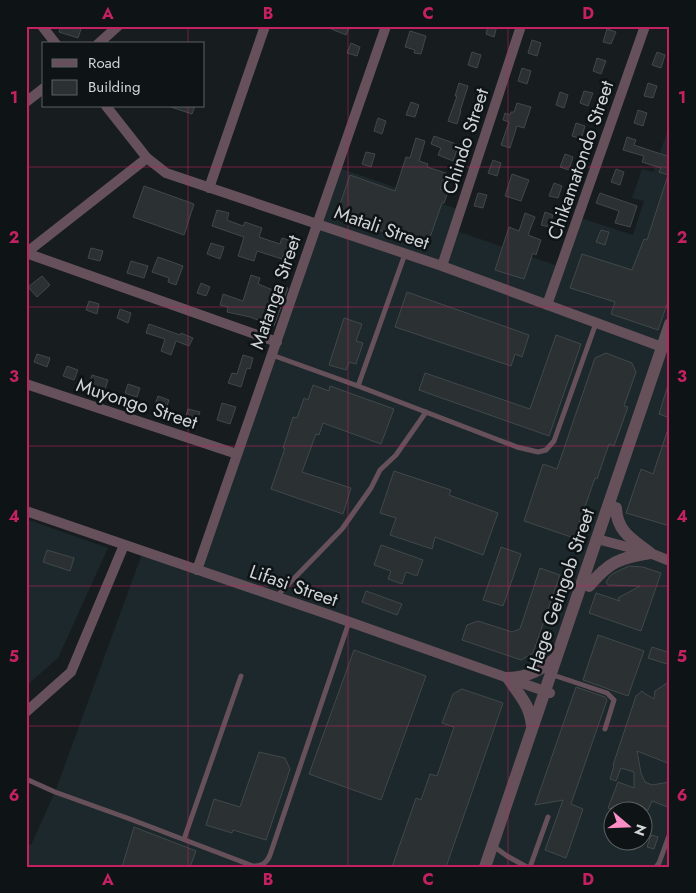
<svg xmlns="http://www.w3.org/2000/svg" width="696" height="893" viewBox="0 0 696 893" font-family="Jost,sans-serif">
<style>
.built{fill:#1c282c;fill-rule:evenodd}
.building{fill:#2b3133;stroke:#42484a}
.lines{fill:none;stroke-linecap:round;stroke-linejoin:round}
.service{stroke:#66515a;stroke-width:5}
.minor{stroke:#66515a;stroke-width:10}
.tertiary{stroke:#66515a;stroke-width:12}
.grid{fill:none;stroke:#c32161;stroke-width:1;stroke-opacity:0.55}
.labels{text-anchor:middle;stroke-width:5;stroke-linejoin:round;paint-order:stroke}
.street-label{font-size:19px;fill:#d1d4d6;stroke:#0e1316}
.neatline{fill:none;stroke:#c32161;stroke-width:2}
.grid-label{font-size:16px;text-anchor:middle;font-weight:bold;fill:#c32161}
</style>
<rect width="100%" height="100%" fill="#171c1f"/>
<path class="built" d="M670 124V867H26V844L31 845 55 792 143 551 197 570 337 167 460 210 454 230 561 267 578 217 633 235 644 201 632 198 642 169 653 172ZM614 810H644V840H614Z
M26 519 108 548 58 658 26 686Z"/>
<path class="building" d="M61 26H82L78 38 59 32Z
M324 26H350L346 35Z
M488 26H497L494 37 486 34Z
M607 29 616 32 611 44 603 42Z
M410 31 426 36 421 54 414 53 415 50 405 47Z
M532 40 541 43 537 56 528 53Z
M351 43 360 47 357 56 347 53Z
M472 52 481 55 477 68 468 65Z
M657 52 665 55 661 68 652 65Z
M597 58 606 61 601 74 593 71Z
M522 68 531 71 527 84 518 81Z
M459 83 468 86 460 111H461L457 124 448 121 457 96H455Z
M648 83 657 86 653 98 644 96Z
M584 91 593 93 588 106 580 103Z
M560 92 568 95 564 108 556 105Z
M411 102 419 105 415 117 406 115Z
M517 103 531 107 524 128 517 126 510 148 501 145 509 122 503 120 505 113 510 115 511 112H514Z
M171 106H195L192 114 171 107Z
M638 110 647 113 643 126 634 123Z
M378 118 386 121 382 134 374 131Z
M576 123 585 126 581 139 572 136Z
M434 136 459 145 453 161 438 155 441 148 431 144Z
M627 137 636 140 634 145 670 157V296L658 330 611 314 615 302 570 288 582 254 632 270 644 239 647 240 668 175 659 172 661 168 642 162 644 156 623 150Z
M416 138 425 141 419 161 428 164 427 167 446 173 440 189 448 192 444 203H442L427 246 336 216 350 175 395 191 406 157 410 158Z
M366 152 375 154 371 167 362 164Z
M565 154 573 157 569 170 560 167Z
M493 160 501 163 497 176 488 173Z
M616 169 624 172 620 185 611 182Z
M512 174 529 180 521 201 505 196Z
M554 183 562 186 558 198 549 196Z
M144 186 194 204 184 235 133 217Z
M478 193 487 195 483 208 474 206Z
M600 193 637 206 630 227 615 223 619 211 596 203Z
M217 210 229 213 227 220 243 226 245 222 262 228 259 237 280 244 282 238 292 241 288 254 284 253 282 259 257 251 254 261 238 256 244 237 212 226Z
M545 212 553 215 549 227 541 225Z
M525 213 535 217 528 235 541 240 536 255 533 253 524 279 495 270 509 227 519 231Z
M601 230 609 232 605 245 596 242Z
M211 243 224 247 220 259 207 254Z
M91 248 103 251 100 261 88 258Z
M158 257 183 266 176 285 168 282 169 278 152 272Z
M131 261 148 266 144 278 127 273Z
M251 275 260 278 258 284 273 290 275 284 288 288 274 326 250 317 227 312 228 307 220 305 223 294 243 301Z
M42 276 50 285 37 297 28 287Z
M201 283 210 287 206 296 197 293Z
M407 292 529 335 522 357 515 354 511 366 395 327Z
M89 301 99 304 97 314 86 310Z
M120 309 131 313 128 323 117 318Z
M344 318 362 324 356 341 363 343 356 364 349 362 346 370 329 365Z
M149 324 180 335 181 333 193 338 189 346 176 341 171 355 161 351 165 339 146 333Z
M556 335 581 344 549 436 419 390 425 373 530 409Z
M606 353 632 363 636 372 624 406 628 407 614 446 609 444 597 479 595 478 574 538 524 521 543 464 557 469 595 358Z
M37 354 50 358 47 367 34 362Z
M243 355 253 358 250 369 247 368 241 387 228 383 232 373 237 374Z
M67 366 78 370 74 380 63 376Z
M92 375 108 380 104 392 88 387Z
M128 384 140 388 137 397 125 393Z
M313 385 329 391 330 386 394 409 381 444 323 423 319 435 316 434 302 472 351 488 343 514 271 489 285 448H283L293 417 297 418 304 398 308 400Z
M668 385H670V418L659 414Z
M158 396 169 400 166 409 155 405Z
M222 403 236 407 230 424 217 420Z
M188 409 200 412 196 422 185 419Z
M668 429H670V526L626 513 641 469 653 474Z
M394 471 451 490 449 495 498 513 483 555 435 537 432 549 390 535 396 518 380 513Z
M381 545 423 560 417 576 406 572 402 584 388 579 391 571 374 565Z
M501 547 521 554 503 606 483 600Z
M47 550 74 558 70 571 43 562Z
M629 566 643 567 661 573 641 631 589 613 596 593 620 601 618 598 640 586 608 585 606 582 610 576 614 573Z
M540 568 560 575 533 653 521 660 462 640 467 625 478 621 512 632 520 629Z
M366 591 402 604 397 615 362 602Z
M598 635 644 651 628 696 583 680Z
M652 647 670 653V665L648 658Z
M354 650 426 676 381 800 309 774Z
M670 681V764L637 751 641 773 645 782 652 785 670 782V808L652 801 648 810H614L608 808 618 782 634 788V772L621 768 616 781 610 779 614 766 613 765 636 696 642 691 644 693 654 699 655 691Z
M576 687 605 697 607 700 571 804 583 809 566 858 545 850 563 800 535 805Z
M462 689 503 703 446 867H392L416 798 421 800 430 774 437 776 454 727 442 723 453 694Z
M259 752 285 758 290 769 266 840 233 830 232 833 206 825 214 799 240 807Z
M134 827 196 851 190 867H122Z
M651 835 658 837 654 849 647 847Z"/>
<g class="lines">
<path class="service" d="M272 355 358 386 517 447 538 452 546 450 554 441 596 323
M358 386 405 254
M276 597 342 529 371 488 380 470 396 455 426 412
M556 676 607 693 614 700 605 729
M26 779 55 792 130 819 253 866C262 866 267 863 270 855L349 622
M184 839 241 676
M496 848 507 856 527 867
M530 867 548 817
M656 867 659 863 670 833"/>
<path class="minor" d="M42 26 56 44
M98 44 118 26
M26 102 44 88
M106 106 147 158 166 173 442 266 662 347 670 348
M209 188 265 26
M26 253 277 342
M26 253 147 158
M442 266 521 26
M547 305 645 26
M26 384 237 454
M26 511 330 615 550 693
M597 539 650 553 670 561
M197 570 386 26
M26 712 71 672 124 545"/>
<path class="tertiary" d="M616 508C617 532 633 540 650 553
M589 586C609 562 619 558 650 553
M532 726C530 705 520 696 508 678 529 677 540 670 556 658
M485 867 670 324"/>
</g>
<path class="grid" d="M188 26V44M348 26V867M508 26V867M188 106V867M26 167H670M26 307H670M26 446H670M26 586H670M26 726H670"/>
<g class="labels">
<g class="street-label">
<text transform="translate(465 141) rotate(-72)" y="7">Chindo Street</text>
<text transform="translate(580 160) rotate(-71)" y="7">Chikamatondo Street</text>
<text transform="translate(382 227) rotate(19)" y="7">Matali Street</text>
<text transform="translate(275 292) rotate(-71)" y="7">Matanga Street</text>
<text transform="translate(137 403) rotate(18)" y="7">Muyongo Street</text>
<text transform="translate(294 585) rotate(19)" y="7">Lifasi Street</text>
<text transform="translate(560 590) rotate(-71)" y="7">Hage Geingob Street</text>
</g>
</g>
<rect width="696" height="893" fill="none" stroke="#0e1316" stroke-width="55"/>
<rect x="42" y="42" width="162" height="65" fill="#0e1316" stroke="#5c6063"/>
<rect x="52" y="59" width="25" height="8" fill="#66515a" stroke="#5c6063"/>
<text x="88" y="68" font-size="15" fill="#d1d4d6">Road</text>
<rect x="52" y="80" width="25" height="15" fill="#2b3133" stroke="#5c6063"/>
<text x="88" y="92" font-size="15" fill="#d1d4d6">Building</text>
<g transform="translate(628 826) rotate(109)"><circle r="24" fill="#0e1316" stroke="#5c6063"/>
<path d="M0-4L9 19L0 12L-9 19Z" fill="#fb8fc5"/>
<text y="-8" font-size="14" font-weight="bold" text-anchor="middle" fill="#d1d4d6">N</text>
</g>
<rect x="28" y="28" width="640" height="838" class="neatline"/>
<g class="grid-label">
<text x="108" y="19">A</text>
<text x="268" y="19">B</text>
<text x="428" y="19">C</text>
<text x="588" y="19">D</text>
<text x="14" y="103">1</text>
<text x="682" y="103">1</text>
<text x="14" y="243">2</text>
<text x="682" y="243">2</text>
<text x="14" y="382">3</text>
<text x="682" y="382">3</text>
<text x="14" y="522">4</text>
<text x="682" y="522">4</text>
<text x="14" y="662">5</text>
<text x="682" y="662">5</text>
<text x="14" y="801">6</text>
<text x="682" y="801">6</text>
<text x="108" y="885">A</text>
<text x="268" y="885">B</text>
<text x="428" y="885">C</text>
<text x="588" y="885">D</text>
</g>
</svg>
